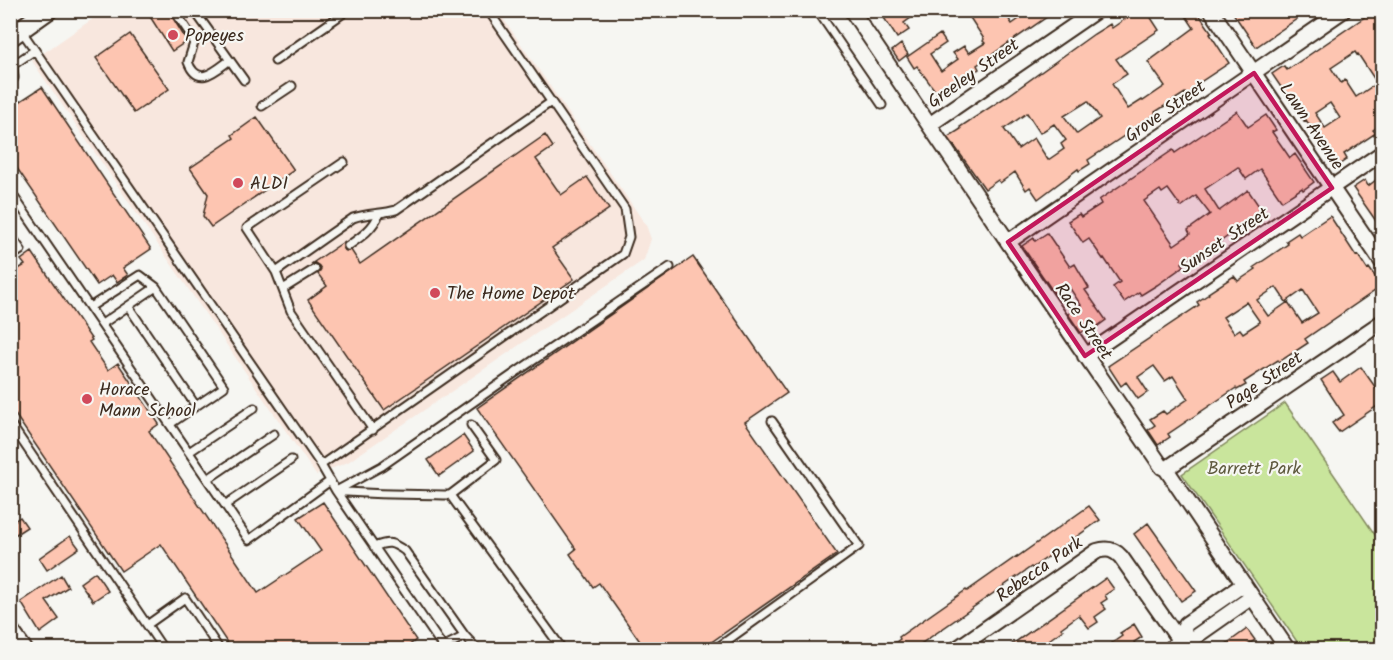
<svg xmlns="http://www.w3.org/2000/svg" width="1393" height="660" viewBox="0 0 1393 660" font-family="Kalam,sans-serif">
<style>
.built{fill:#f8e7de}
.green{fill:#c9e59c;stroke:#82885d;stroke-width:1.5}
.building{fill:#fdc5b1;stroke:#3b2a1e;stroke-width:1.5;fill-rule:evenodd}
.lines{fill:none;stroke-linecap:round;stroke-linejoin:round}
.lane-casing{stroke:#3b2a1e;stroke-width:11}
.street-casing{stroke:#3b2a1e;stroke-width:18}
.secondary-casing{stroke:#3b2a1e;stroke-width:22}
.lane{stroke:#f6f6f2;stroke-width:7}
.street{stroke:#f6f6f2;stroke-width:14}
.secondary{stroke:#f6f6f2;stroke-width:18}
.marked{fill:#c2185b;fill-opacity:0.2;stroke:#c2185b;stroke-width:4.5;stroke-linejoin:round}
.poi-dot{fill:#d1495b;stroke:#f6f6f2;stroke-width:2}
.labels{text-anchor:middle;stroke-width:4.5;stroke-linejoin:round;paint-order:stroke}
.poi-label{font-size:18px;fill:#3b2a1e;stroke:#f6f6f2;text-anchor:start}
.street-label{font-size:18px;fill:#3b2a1e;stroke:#f6f6f2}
.park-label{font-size:18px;fill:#5e593e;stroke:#f6f6f2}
</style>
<rect width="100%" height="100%" fill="#f6f6f2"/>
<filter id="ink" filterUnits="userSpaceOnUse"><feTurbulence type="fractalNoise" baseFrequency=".0167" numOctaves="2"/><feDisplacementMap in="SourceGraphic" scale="12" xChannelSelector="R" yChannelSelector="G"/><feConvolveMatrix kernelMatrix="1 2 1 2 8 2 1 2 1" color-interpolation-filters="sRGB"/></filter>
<g filter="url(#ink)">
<path class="built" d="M104 11H498L646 225 651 239 644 260 348 462 316 475 32 61Z"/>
<path class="green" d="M1285 403 1382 545V649H1302L1182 474Z"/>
<path class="building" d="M149 10H168L187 41 172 51 149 15 151 14Z
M879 10H922L904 23 909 30 897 38Z
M965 10H1003L1012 24 1032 10H1057L977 65 979 69 939 96 917 66 914 68 907 57 940 34 946 43 930 54 941 71 958 59 953 53 964 46 969 53 985 43 983 41 984 39Z
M1138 10H1146L1159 30 1116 59 1127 74 1112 84 1128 109 1142 100 1143 101 1165 86 1148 62 1194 28 1182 10H1196L1212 33 1210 34 1229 63 1196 85 1198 88 1187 96 1185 93 1155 112 1156 114 1135 128 1138 131 1126 139 1124 136 1088 160 1090 164 1079 171 1078 169 1038 199 1030 187 1026 190 1015 172 1000 183 998 180 985 189 948 137 961 129 960 127 1009 95 1094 34 1110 24 1112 28ZM1088 101 1100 118 1077 134 1064 116ZM1027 113 1040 133 1054 124 1066 140 1061 144 1064 149 1048 160 1034 138 1018 149 1004 129Z
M1231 10H1310L1256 47Z
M1375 10H1383V123L1373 130 1376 133 1344 154 1347 159 1336 167 1315 137 1317 136 1306 120 1304 121 1272 74 1284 66 1287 70ZM1355 52 1357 55 1358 54 1377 83 1356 97 1345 80 1341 83 1331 68ZM1330 103 1340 118 1325 128 1315 113Z
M130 34 169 89 134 113 96 58Z
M901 44 908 54 899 61 892 51Z
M42 87 151 249 123 268 128 275 117 282 112 275 97 285 10 158V108Z
M1237 111 1248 127 1266 115 1276 130 1272 132 1290 158 1295 154 1314 182 1303 190 1302 188 1282 201 1260 169 1246 179 1238 167 1205 189 1219 211 1248 190 1261 209 1256 213 1258 215 1204 253 1201 250 1182 263 1184 266 1157 285 1141 295 1139 292 1124 302 1113 287 1120 282 1104 258 1103 259 1089 239 1083 243 1068 221 1079 214 1081 217 1101 204 1099 200 1173 150 1175 153ZM1168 189 1181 207 1196 196 1210 214 1188 230 1190 234 1174 245 1144 201 1160 190 1162 193Z
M257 117 294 170 211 227 203 216 208 194 190 168 234 138 232 135Z
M545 135 553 147 536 159 561 195 587 177 609 209 552 248 574 279 384 410 308 300 327 286 318 274 321 269 319 266 315 263 311 264 345 241 343 244V249L346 251 351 250 360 264Z
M1365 180 1368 186 1376 180 1378 183 1383 180V231L1353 188Z
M1330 216 1356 256 1358 255 1367 269 1369 268 1382 286 1305 339 1308 343 1279 362 1278 360 1244 382 1246 385 1237 390 1236 388 1168 434 1170 437 1158 445 1148 430 1155 425 1150 419 1163 411 1166 414 1188 399 1173 376 1165 381 1154 366 1138 377 1148 392 1138 399 1126 382 1121 386 1108 366 1199 305 1197 302 1209 294 1208 293 1234 276 1238 281 1256 269 1254 267 1288 244 1286 241 1298 233 1300 236ZM1276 287 1286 302 1303 290 1318 313 1302 323 1288 302 1268 316 1257 300ZM1246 302 1260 322 1243 333 1240 329 1234 333 1223 317Z
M1047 233 1070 267 1075 264 1089 288 1085 290 1106 320 1095 328 1093 324 1081 333 1068 314 1081 305 1067 284 1054 293 1022 246 1034 238 1035 241Z
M32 252 92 340 89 342 108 370 118 363 159 424 149 431 258 593 321 551 298 518 323 502 416 640 403 650H232L161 544 121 571 10 407V274L25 265 21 260Z
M693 257 787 393 745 422 837 554 700 650H646L599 583 593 587 570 554 576 549 477 408Z
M1361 367 1383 398V402L1339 432 1332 423 1344 415 1321 380 1333 372 1340 382Z
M463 435 474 451 439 476 428 460Z
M1089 506 1100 520 1032 568 1031 567 912 650H885L900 639 899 637 966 590 967 591 1017 556V557Z
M20 517 27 527 10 538V524Z
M1148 523 1196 591 1181 601 1134 534Z
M70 536 79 548 47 570 39 558Z
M95 572 108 591 93 601 80 583Z
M61 575 68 587 46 601 59 619 40 633 21 602Z
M1106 578 1114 589 1105 595 1107 599 1101 603 1106 609 1095 617 1098 622 1089 628 1079 615 1061 628 1063 630 1043 644 1044 645 1037 650H1004Z
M1134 624 1142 637 1134 642 1135 644 1128 650H1102L1122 636 1120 633Z
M1247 629 1255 640 1246 646 1249 650H1218Z"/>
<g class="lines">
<g class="lane-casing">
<path id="lane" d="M174 10 192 37 194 43 188 62C198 88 215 71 230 60
M194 10 244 80
M817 10 882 105
M21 30 321 465 336 491C374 495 412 494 450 495L563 650
M275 61 348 10
M10 83 14 78 13 65 35 50
M262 106 292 86
M344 162 247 228 276 272 291 311 373 430
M10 191 249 540 330 481
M10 234 21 250 10 257
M348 246C361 237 373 229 379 214
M276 272 353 218C367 213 382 214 396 210L551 102
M283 289 315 269
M90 307 140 275 156 287
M102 324 156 287 224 387 196 406 128 306
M10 423 164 650
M170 424 196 406
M189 452 254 408
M321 465 623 254 629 237 625 209 488 10
M208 479 274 434
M450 495 496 460 471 425
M225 505 291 460
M374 547C389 541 392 542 405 551L465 636
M147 625 185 598 220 650
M443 647 465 636 478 650
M439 650 443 647 336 491 382 466 515 373 670 267
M714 650 859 546 772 421"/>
</g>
<g class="street-casing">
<path id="street" d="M853 10 852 11 1008 242 1162 467 1166 469 1288 650
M1211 10 1382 262
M929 125 1097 10
M1008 242 1344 10
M1085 356 1382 153
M1166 469 1382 322
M1179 640 1186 624 1244 584
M1179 640 1195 637 1252 597
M955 650 1097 551C1107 548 1114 549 1121 557L1179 640 1170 650"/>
</g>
<g class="secondary-casing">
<path id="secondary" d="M10 37 48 10
M10 632 23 650"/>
</g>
<use href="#lane" class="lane"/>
<use href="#street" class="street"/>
<use href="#secondary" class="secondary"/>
</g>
</g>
<path class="marked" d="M1254 73 1332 188 1085 356 1008 242Z"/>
<g class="poi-dot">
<circle cx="173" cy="35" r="6"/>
<circle cx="238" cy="183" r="6"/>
<circle cx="435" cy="293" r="6"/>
<circle cx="87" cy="399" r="6"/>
</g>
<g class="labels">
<g class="poi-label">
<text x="185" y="41">Popeyes</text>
<text x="250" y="189">ALDI</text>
<text x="447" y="299">The Home Depot</text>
<text x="99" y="395">Horace<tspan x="99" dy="21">Mann School</tspan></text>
</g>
<g class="street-label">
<text transform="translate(973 73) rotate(-35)" y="6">Greeley Street</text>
<text transform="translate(1165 111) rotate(-35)" y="6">Grove Street</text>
<text transform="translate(1312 126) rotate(56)" y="6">Lawn Avenue</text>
<text transform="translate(1224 240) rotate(-34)" y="6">Sunset Street</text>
<text transform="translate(1084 321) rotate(56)" y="6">Race Street</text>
<text transform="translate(1264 380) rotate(-34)" y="6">Page Street</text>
<text transform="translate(1039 569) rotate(-35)" y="6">Rebecca Park</text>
</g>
<g class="park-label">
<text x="1254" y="474">Barrett Park</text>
</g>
</g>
<rect width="1393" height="660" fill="none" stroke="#f6f6f2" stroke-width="36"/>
<rect x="18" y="18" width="1357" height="624" fill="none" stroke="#3b2a1e" stroke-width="2" filter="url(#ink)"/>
</svg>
